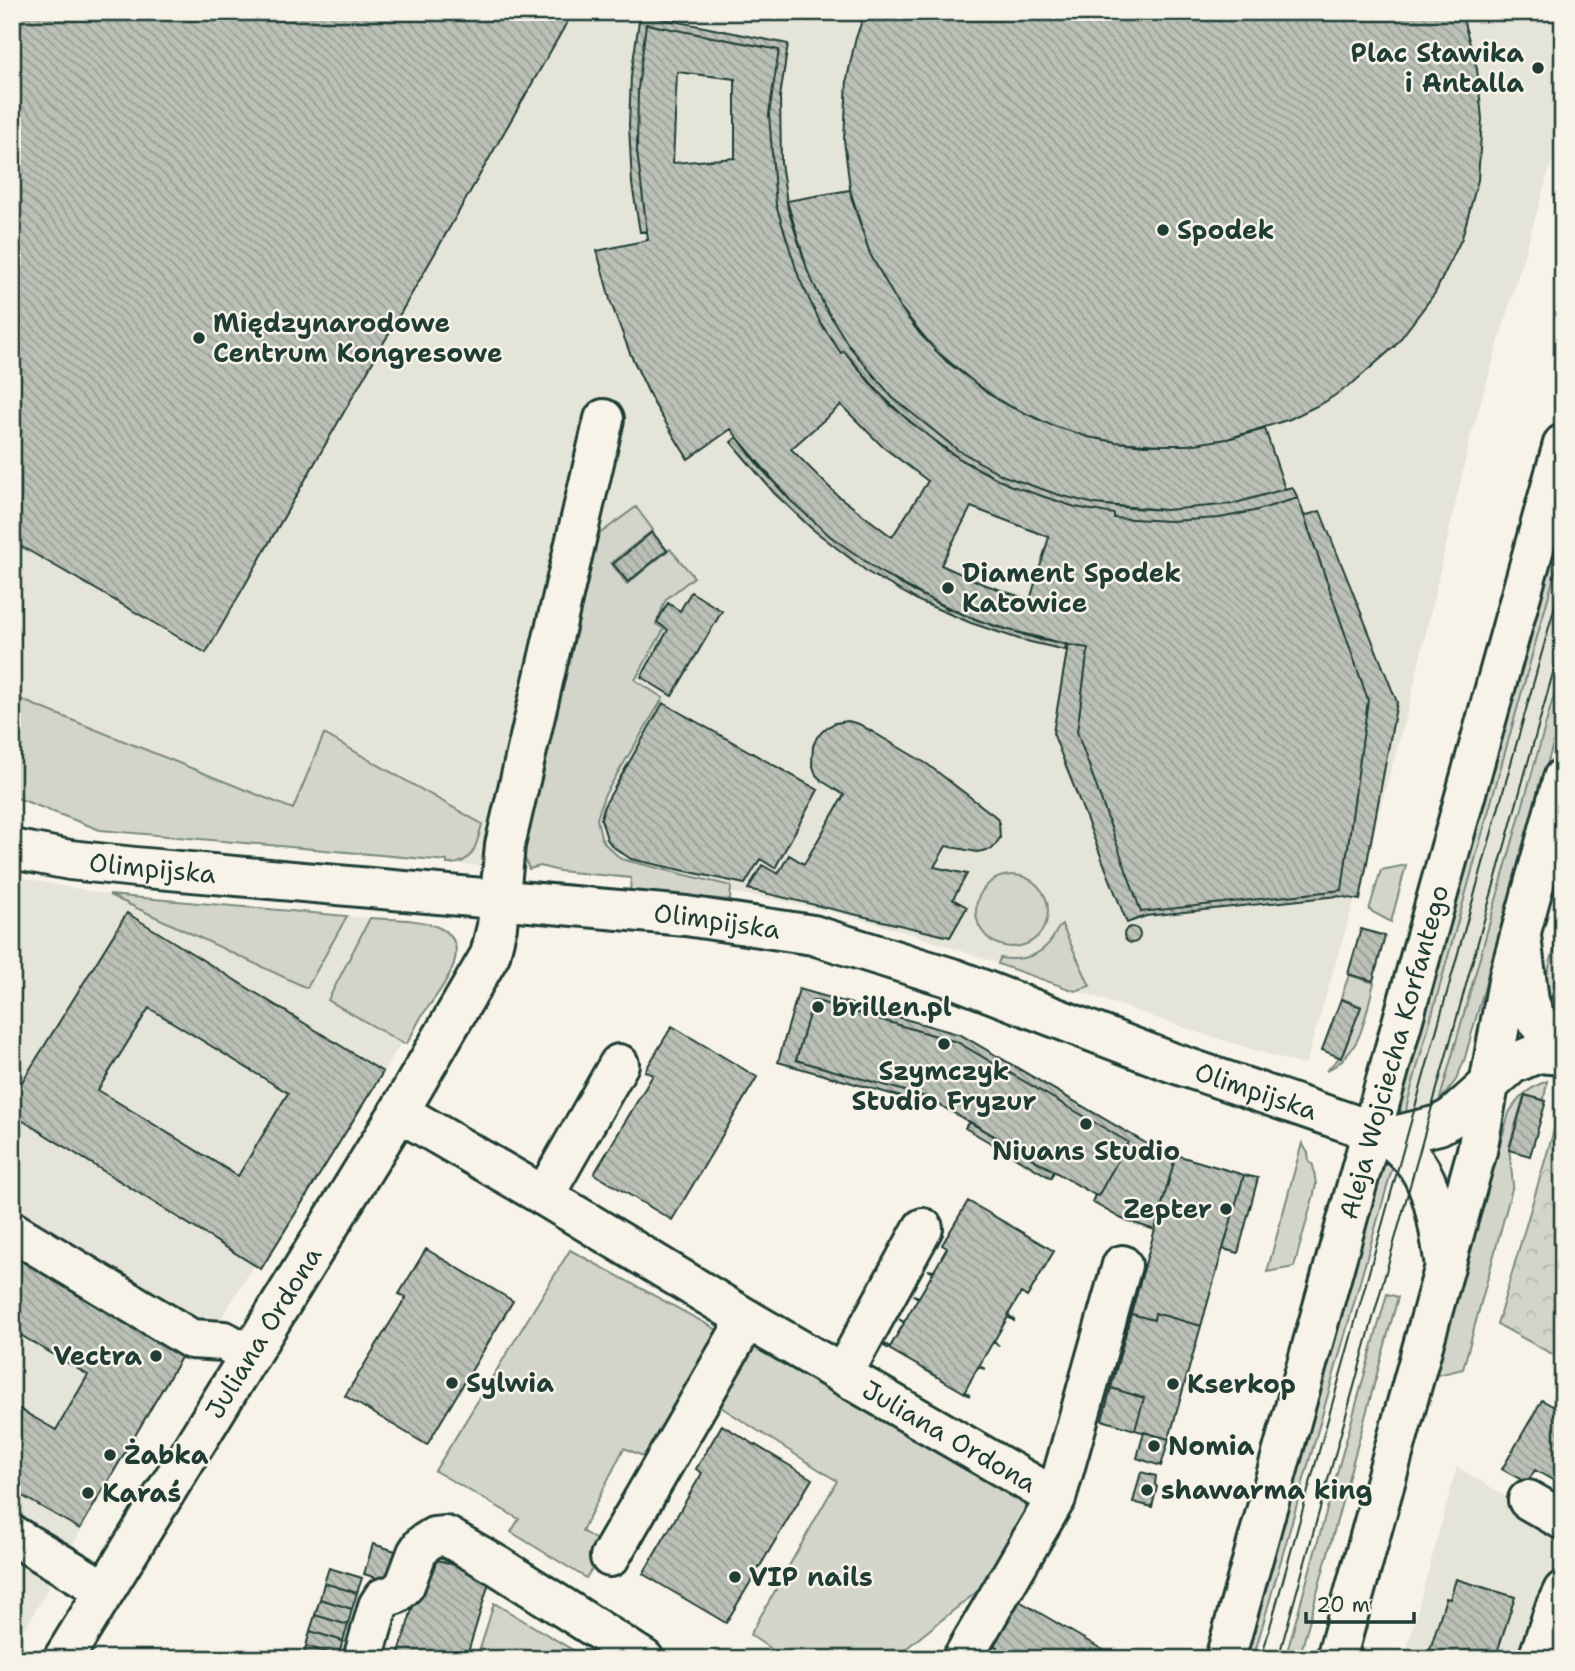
<svg xmlns="http://www.w3.org/2000/svg" width="1575" height="1671" viewBox="0 0 1575 1671" font-family="'Shantell Sans',sans-serif">
<style>
.built{fill:#e5e4d9}
.grass{fill:#d3d5ca;stroke:#79897f;stroke-width:2}
.park{fill:url(#park-crowns);stroke:#79897f;stroke-width:2}
.building{fill:url(#building-back-hatch);stroke:#1f3d34;stroke-width:2;fill-rule:evenodd}
.lines{fill:none;stroke-linecap:round;stroke-linejoin:round}
.minor-casing{stroke:#1f3d34;stroke-width:44}
.major-casing{stroke:#1f3d34;stroke-width:44}
.minor{stroke:#f7f3e8;stroke-width:38}
.major{stroke:#f7f3e8;stroke-width:38}
.tram{stroke:#1f3d34;stroke-width:2}
.poi-dot{fill:#1f3d34;stroke:#f7f3e8;stroke-width:2.5}
.labels{text-anchor:middle;stroke-width:5;stroke-linejoin:round;paint-order:stroke}
.poi-label{font-size:26px;font-weight:bold;fill:#1f3d34;stroke:#f7f3e8;text-anchor:start}
.street-label{font-size:26px;fill:#1f3d34;stroke:#f7f3e8}
</style>
<defs>
<pattern id="park-crowns" width="20" height="18" patternUnits="userSpaceOnUse" patternTransform="scale(1.75)"><rect width="20" height="18" fill="#d3d5ca"/><path d="M2 6a3 3 0 1 1 6 0M12 15a3 3 0 1 1 6 0" fill="none" stroke="#b5b8ae"/></pattern>
<pattern id="building-back-hatch" width="6" height="6" patternUnits="userSpaceOnUse" patternTransform="scale(1.75)"><rect width="6" height="6" fill="#bbc1b6"/><path d="M-1 5l2 2M0 0l6 6M5-1l2 2" fill="none" stroke="#979e95"/></pattern>
</defs>
<rect width="100%" height="100%" fill="#f7f3e8"/>
<filter id="ink" filterUnits="userSpaceOnUse"><feTurbulence type="fractalNoise" baseFrequency=".0143" numOctaves="2"/><feDisplacementMap in="SourceGraphic" scale="14" xChannelSelector="R" yChannelSelector="G"/><feConvolveMatrix kernelMatrix="1 2 1 2 8 2 1 2 1" color-interpolation-filters="sRGB"/></filter>
<g filter="url(#ink)">
<path class="built" d="M12 12H1563V124L1471 435 1410 702 1352 908 1306 1063 1299 1064 1197 1032 918 936 850 916 773 899 631 878 559 871 540 866 529 869 453 864H447V861L100 830 12 796Z
M1563 544V663L1523 809 1439 1102 1432 1109 1406 1117 1407 1104Z
M12 876 109 895 426 923 445 930 452 938 456 954 455 965 451 974 425 1011 407 1043H401L261 1269 254 1265 217 1325 204 1317 12 1651Z
M1457 1467 1563 1531V1571L1543 1613 1528 1659H1404Z"/>
<path class="grass" d="M636 507 653 530 611 563 627 584 670 549 694 577 666 599 656 624 664 629 635 680 663 698 604 796 597 819 601 837 606 845 621 859 731 886 730 900 630 891 631 878 559 871 540 866 529 869 522 850 565 665H569L598 535Z
M1563 512V544L1407 1104 1406 1117 1401 1112 1399 1099Z
M1563 663V708L1464 1061 1456 1080 1439 1102Z
M12 696 293 809 324 734 482 824C477 844 473 866 447 864V861L100 830 12 796Z
M1406 865 1391 922 1369 910 1381 870Z
M976 911a36 36 0 1 1 72 0a36 36 0 1 1-72 0Z
M109 895 347 916 307 988Z
M1563 917V961L1559 966 1548 1010 1563 1014V1031C1547 1021 1541 1010 1542 992Z
M370 918C391 920 415 918 435 926 481 943 439 992 423 1014 417 1023 413 1034 407 1043L404 1044 328 1000Z
M1062 925 1090 986 1075 991 998 964 1000 958C1020 961 1040 957 1052 939 1056 933 1056 929 1062 925Z
M1349 975 1374 983C1364 1019 1363 1053 1326 1071L1343 1054 1361 1006 1341 998Z
M1547 1081 1544 1100 1524 1095 1509 1147 1513 1185 1463 1369 1434 1376 1509 1113C1518 1097 1529 1088 1547 1081Z
M1302 1143 1308 1153 1309 1162 1313 1165 1316 1184 1314 1194 1294 1267 1267 1272Z
M1394 1162 1253 1659H1244L1380 1167Z
M570 1250 727 1335 650 1459 624 1448 582 1531 606 1546 586 1578 511 1532 519 1519 435 1471Z
M1387 1294 1398 1297 1299 1659H1285Z
M752 1340 1040 1504 1005 1569 893 1659H786L750 1635 837 1481 713 1402Z
M494 1603 588 1659H477Z"/>
<path class="park" d="M1563 1099V1360L1497 1324Z"/>
<path class="building" d="M18 12H573L206 653 12 541V21Z
M865 12H1461L1477 69 1482 119 1478 180 1462 238 1435 293 1395 346 1353 383 1325 402 1290 419 1227 439 1188 445H1161L1116 442 1088 437 1051 425 1001 402 947 362 920 334 900 307 870 254 851 196 844 140 847 79 855 41Z
M640 14 788 44 780 97 781 163 788 209 808 272 825 307 849 346 893 398 958 450 1004 476 1059 495 1095 504 1166 510 1232 504 1292 487 1298 498 1254 511 1220 518 1170 521 1114 518V514L1075 507 1009 485 960 459 910 422 875 389 844 351 841 353 820 322 799 278 776 205 769 114 779 50 646 24 638 89 637 151 647 231 640 232 632 184 629 125 631 76Z
M646 24 779 50 769 114 776 205 799 278 820 322 841 353 844 351 889 404 943 448 966 463 1009 485 1075 507 1114 514V518L1170 521 1220 518 1254 511 1298 498 1368 700 1342 890 1141 912 1077 732 1088 648 1041 640 971 618 913 591 882 573 830 536 790 500 759 466 731 429 688 459 653 402 630 353 611 303 597 251 648 240 637 151 638 89ZM677 72 735 79V158L673 163ZM841 405 883 447 928 481 892 537 837 495 791 449ZM971 507 1049 537 1030 600 983 584 941 565Z
M850 190 870 254 900 307 935 350 987 393 1011 407 1051 425 1088 437 1116 442 1144 445H1188L1227 439 1265 429 1285 489 1232 504 1166 510 1131 508 1095 504 1059 495 1004 476 958 450 893 398 849 346 825 307 808 272 787 201Z
M737 437 790 500 830 536 882 573 946 608 997 627 1066 644 1065 650 1022 640 971 623 921 602 869 573 811 528 774 493 731 442Z
M1320 511 1397 702 1360 900 1338 896 1146 916 1127 923 1053 733 1068 645 1088 648 1077 732 1141 912 1342 890 1368 700 1304 516Z
M652 532 667 550 628 582 613 564Z
M691 592 722 611 672 696 641 677 668 630 657 622 668 603 680 611Z
M663 703 818 790 775 868 760 859 745 884 631 859 612 846 607 839 601 819 604 806Z
M848 721 859 724 927 764 996 817 999 822 1000 838 992 849 977 852 946 846 934 867 967 874 953 899 967 907 950 937 748 889 762 865 778 874 789 855 804 864 844 795 822 781 816 775 812 763 813 746 817 737 826 728 835 723Z
M127 913 383 1072 261 1269 12 1114V1098ZM149 1008 288 1093 238 1176 98 1090Z
M1124 935a8 8 0 1 1 16 0a8 8 0 1 1-16 0Z
M1361 929 1385 936 1373 981 1348 974Z
M1562 960H1563V1013L1549 1009Z
M799 989 961 1035 1161 1152 1176 1155 1155 1230 1122 1219 1092 1202 1095 1195 1098 1196 1128 1142 957 1042 813 1000 796 1060 926 1097 923 1103 778 1062Z
M1341 999 1361 1007 1341 1058 1322 1050Z
M813 1000 957 1042 1128 1142 1098 1196 1095 1195 926 1097 796 1060Z
M672 1026 757 1077 672 1220 594 1174 653 1075 645 1071Z
M1525 1095 1546 1101 1530 1156 1509 1150Z
M969 1121 1054 1171 1051 1178 965 1128Z
M1176 1155 1244 1175 1201 1326 1155 1313 1154 1320 1131 1314Z
M1244 1175 1258 1178 1238 1253 1223 1249Z
M968 1201 1054 1251 1027 1297 1021 1293 1008 1315 1014 1319V1321L1008 1317 994 1341 999 1346 993 1342 979 1366 985 1369 978 1367 965 1391 970 1396 884 1346 885 1344 890 1347 904 1323 899 1319 904 1322 918 1298 913 1295 919 1297 933 1273 928 1270 934 1271 947 1248 942 1245Z
M426 1249 513 1301 427 1445 345 1396 406 1297 399 1294Z
M12 1254 183 1354 80 1529 12 1490V1405L56 1430 88 1375 12 1330Z
M1155 1313 1201 1326 1169 1439 1135 1430 1144 1398 1111 1388 1131 1314 1154 1320Z
M1111 1388 1144 1398 1135 1430 1102 1420Z
M1542 1400 1563 1412V1486L1535 1470 1527 1483 1502 1469Z
M722 1425 812 1479 726 1623 643 1574 702 1473 696 1469Z
M1144 1432 1169 1439 1161 1466 1137 1458Z
M1141 1472 1156 1476 1155 1484 1157 1487 1152 1507 1133 1502Z
M373 1544 405 1554 396 1584 364 1574Z
M428 1557 491 1576 466 1659H397Z
M329 1568 362 1578 357 1593 324 1583Z
M1456 1579 1515 1597 1495 1659H1427L1446 1598 1450 1599Z
M324 1583 357 1593 352 1609 320 1599Z
M320 1599 352 1609 348 1625 315 1615Z
M1016 1599 1103 1650 1098 1659H990L997 1647 991 1644Z
M315 1615 348 1625 343 1641 310 1631Z
M310 1631 343 1641 338 1656 306 1646Z
M306 1646 338 1656 337 1659H302Z"/>
<g class="lines">
<g class="minor-casing">
<g id="minor">
<path id="s1" d="M12 849 70 860 135 867 686 916 813 935 955 979 1171 1062 1390 1137 1439 1125 1453 1117 1512 1064 1538 1053 1563 1055"/>
<path d="M1521 936 1529 1001 1535 1018 1563 1048"/>
<path id="s2" d="M399 1112 544 1196 747 1319 1056 1498"/>
<path d="M1390 1137C1399 1146 1410 1155 1417 1165 1436 1193 1439 1232 1445 1265"/>
<path d="M544 1196 619 1064"/>
<path d="M12 1231 191 1339 224 1341 250 1355"/>
<path d="M843 1374 923 1228"/>
<path d="M1528 1500 1563 1520"/>
<path d="M12 1535 105 1590"/>
<path d="M610 1557 747 1319"/>
<path id="s3" d="M63 1659 399 1112 490 955 497 926 505 845 604 419"/>
<path d="M363 1659 378 1606 383 1598 396 1594 405 1585 417 1553 423 1544 434 1537 446 1536 498 1566 644 1659"/>
<path d="M962 1659 1056 1498 1122 1265"/>
<path d="M1538 1659 1555 1608 1563 1591"/>
</g>
</g>
<g class="major-casing">
<g id="major">
<path id="s4" d="M1225 1659 1563 444"/>
<path d="M1336 1659 1477 1151 1509 976 1563 778"/>
</g>
</g>
<use href="#minor" class="minor"/>
<use href="#major" class="major"/>
<path class="tram" d="M1261 1659 1563 577
M1278 1659 1563 637"/>
</g>
</g>
<g class="poi-dot">
<circle cx="1538" cy="68" r="7"/>
<circle cx="1163" cy="230" r="7"/>
<circle cx="199" cy="338" r="7"/>
<circle cx="948" cy="588" r="7"/>
<circle cx="818" cy="1007" r="7"/>
<circle cx="944" cy="1044" r="7"/>
<circle cx="1086" cy="1124" r="7"/>
<circle cx="1226" cy="1209" r="7"/>
<circle cx="156" cy="1356" r="7"/>
<circle cx="452" cy="1383" r="7"/>
<circle cx="1173" cy="1384" r="7"/>
<circle cx="1154" cy="1446" r="7"/>
<circle cx="110" cy="1455" r="7"/>
<circle cx="1147" cy="1490" r="7"/>
<circle cx="88" cy="1493" r="7"/>
<circle cx="735" cy="1577" r="7"/>
</g>
<g class="labels">
<g class="poi-label">
<text x="1524" y="62" text-anchor="end">Plac Sławika<tspan x="1524" dy="30">i Antalla</tspan></text>
<text x="1177" y="239">Spodek</text>
<text x="213" y="332">Międzynarodowe<tspan x="213" dy="30">Centrum Kongresowe</tspan></text>
<text x="962" y="582">Diament Spodek<tspan x="962" dy="30">Katowice</tspan></text>
<text x="832" y="1016">brillen.pl</text>
<text x="944" y="1080" text-anchor="middle">Szymczyk<tspan x="944" dy="30">Studio Fryzur</tspan></text>
<text x="1086" y="1160" text-anchor="middle">Niuans Studio</text>
<text x="1212" y="1218" text-anchor="end">Zepter</text>
<text x="142" y="1365" text-anchor="end">Vectra</text>
<text x="466" y="1392">Sylwia</text>
<text x="1187" y="1393">Kserkop</text>
<text x="1168" y="1455">Nomia</text>
<text x="124" y="1464">Żabka</text>
<text x="1161" y="1499">shawarma king</text>
<text x="102" y="1502">Karaś</text>
<text x="749" y="1586">VIP nails</text>
</g>
<g class="street-label">
<text dy="9" stroke="none"><textPath href="#s1" startOffset="142">Olimpijska</textPath></text>
<text dy="9" stroke="none"><textPath href="#s1" startOffset="709">Olimpijska</textPath></text>
<text dy="9" stroke="none"><textPath href="#s4" startOffset="630">Aleja Wojciecha Korfantego</textPath></text>
<text dy="9" stroke="none"><textPath href="#s1" startOffset="1276">Olimpijska</textPath></text>
<text dy="9" stroke="none"><textPath href="#s3" startOffset="383">Juliana Ordona</textPath></text>
<text dy="9" stroke="none"><textPath href="#s2" startOffset="639">Juliana Ordona</textPath></text>
</g>
</g>
<rect width="1575" height="1671" fill="none" stroke="#f7f3e8" stroke-width="42"/>
<rect x="21" y="21" width="1533" height="1629" fill="none" stroke="#1f3d34" stroke-width="2.5" filter="url(#ink)"/>
<path d="M1306 1612v10h108v-10" fill="none" stroke="#1f3d34" stroke-width="3.5"/>
<text x="1316" y="1612" font-size="21" fill="#1f3d34" stroke="#f7f3e8" stroke-width="5" paint-order="stroke">20 m</text>
</svg>
